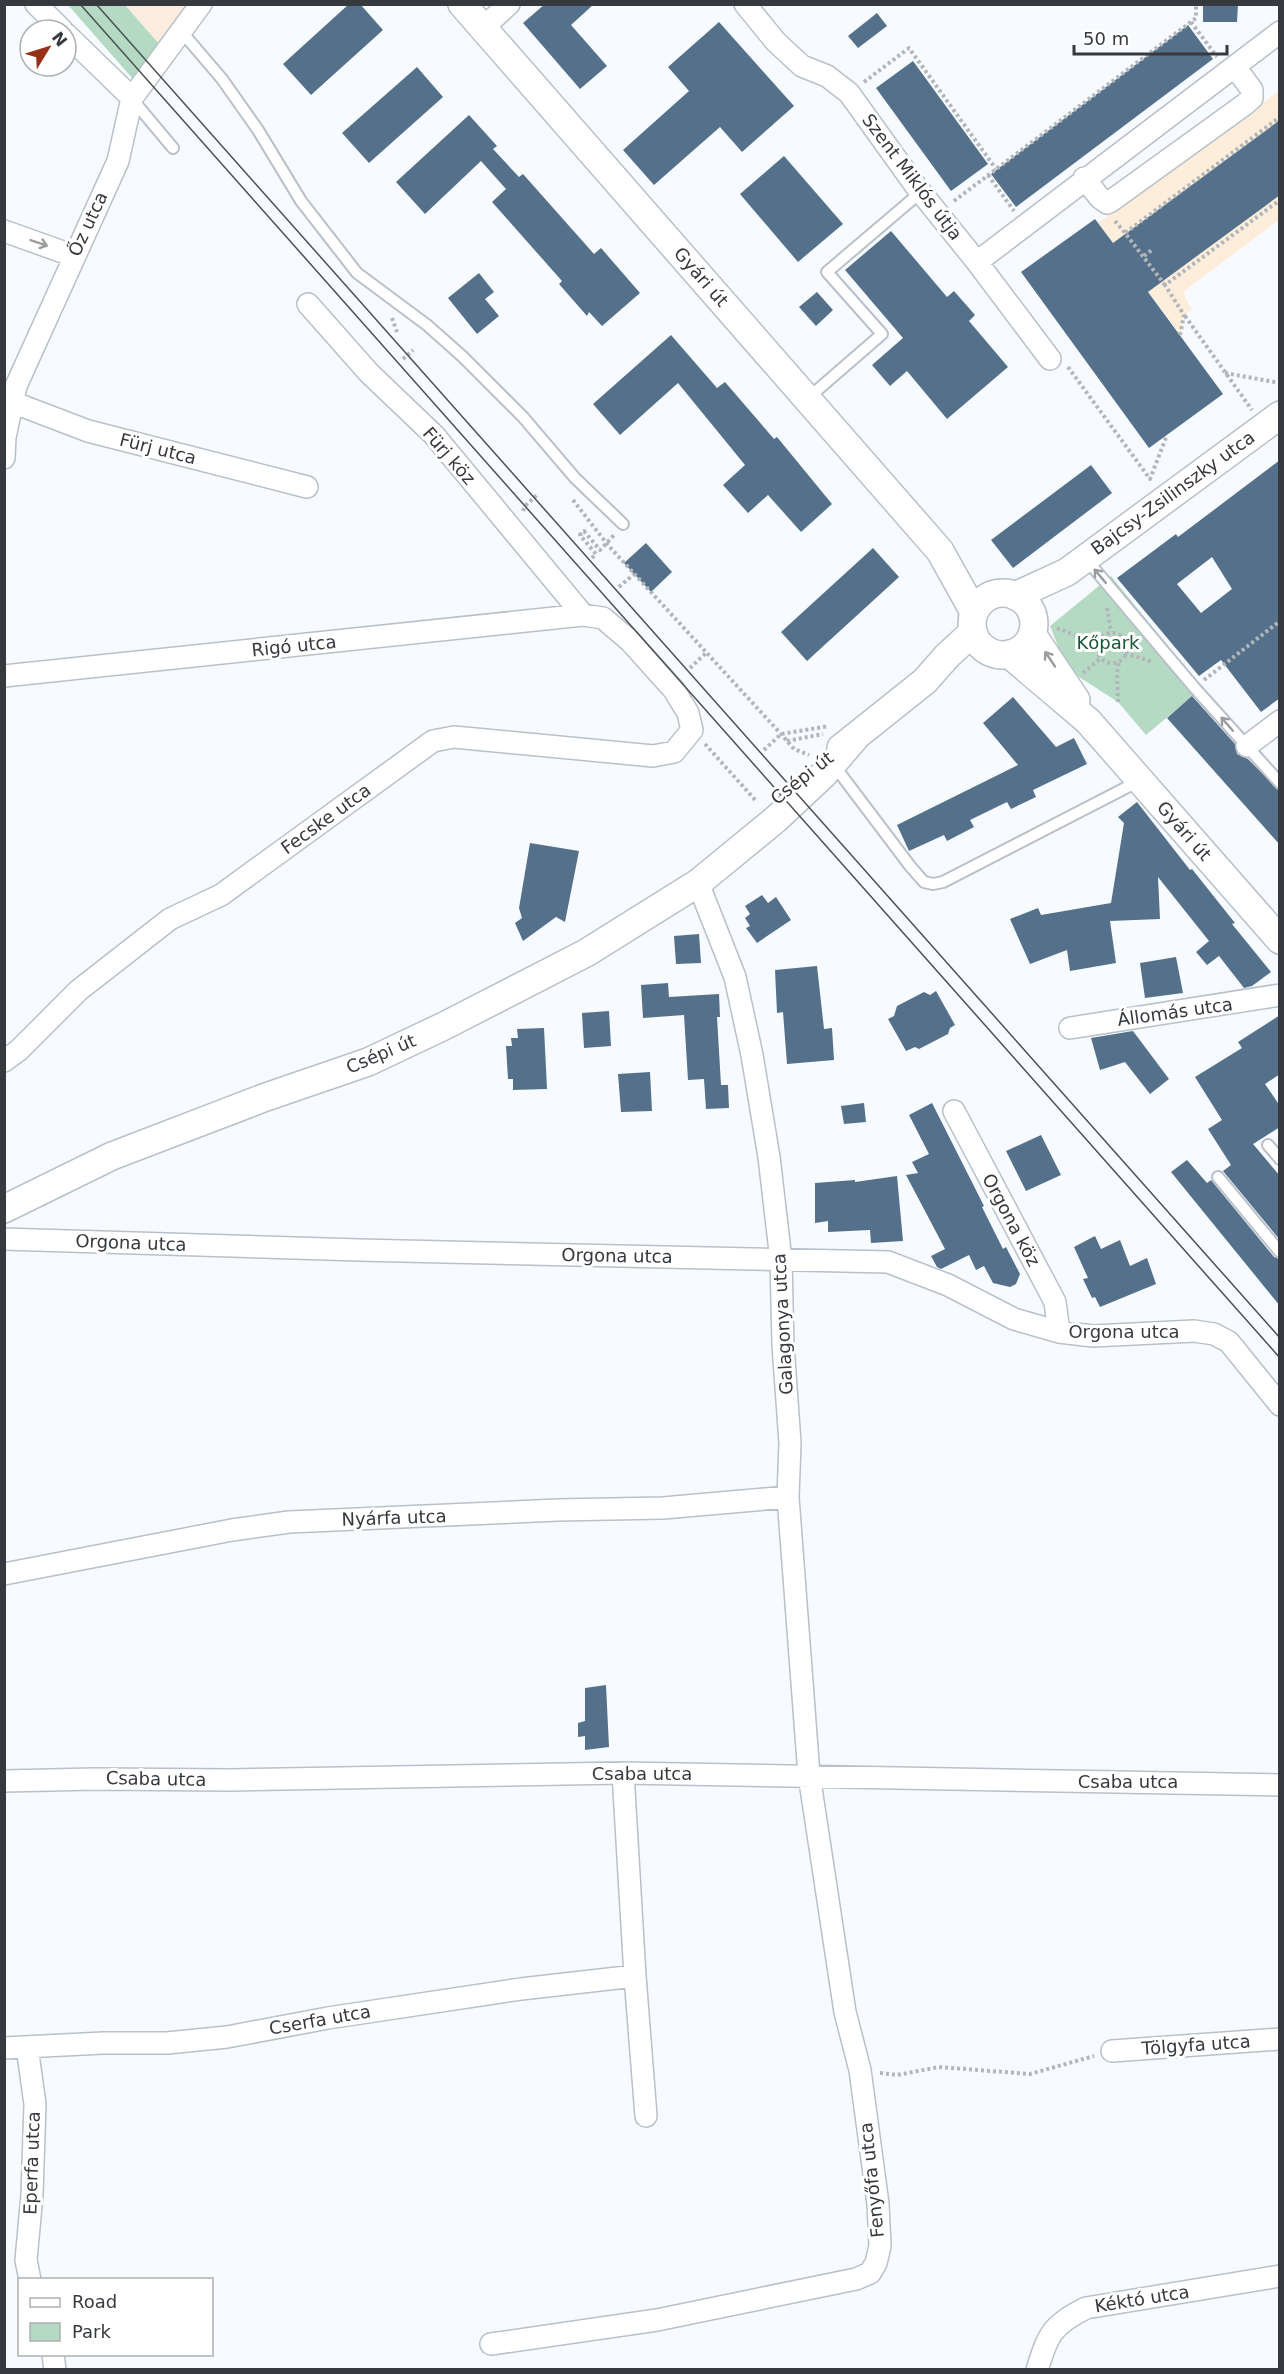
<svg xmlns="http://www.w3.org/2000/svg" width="1284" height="2374" viewBox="0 0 1284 2374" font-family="'DejaVu Sans',sans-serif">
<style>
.commercial{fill:#fceedb}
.industrial{fill:#fdede1}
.green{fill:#b4dac3}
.building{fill:#54708a;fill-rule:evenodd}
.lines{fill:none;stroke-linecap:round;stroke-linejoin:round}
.service-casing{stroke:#b8c0c9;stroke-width:14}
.minor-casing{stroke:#b8c0c9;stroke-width:24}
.tertiary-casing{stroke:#b8c0c9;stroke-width:30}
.path{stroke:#b2b6ba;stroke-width:4;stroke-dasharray:3 3;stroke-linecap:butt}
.service{stroke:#fff;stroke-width:10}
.minor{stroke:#fff;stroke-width:21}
.tertiary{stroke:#fff;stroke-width:27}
.tram{stroke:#4d5054;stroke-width:1.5}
.oneway{stroke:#9a9c9e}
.labels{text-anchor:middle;stroke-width:6;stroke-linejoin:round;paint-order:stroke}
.street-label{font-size:18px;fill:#36393d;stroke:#fff}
.park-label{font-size:18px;fill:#165739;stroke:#fff}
</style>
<rect width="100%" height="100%" fill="#f7fbff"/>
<path class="commercial" d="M1279 91V220L1183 292 1192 310 1184 315 1180 335 1098 223Z"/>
<path class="industrial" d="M125 5H186L160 45Z"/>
<path class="green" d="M68 5H125L160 45 133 79Z
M1111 576 1202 688 1146 735 1118 702 1079 677 1062 656 1050 626Z"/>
<path class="building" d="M349 4H360L383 30 311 95 283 64Z
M545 4H594L571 25 607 66 580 89 523 23Z
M1203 4H1238L1237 22H1203Z
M877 13 887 26 858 48 848 36Z
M719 22 794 106 742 152 720 127 654 185 623 150 689 91 668 67Z
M1188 25 1213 59 1016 207 991 174Z
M913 61 988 164 951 191 876 88Z
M417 67 443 97 369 163 342 133Z
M469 115 497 146 493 149 519 177 523 174 594 254 601 248 640 293 602 326 589 312 587 316 559 284 562 281 492 202 506 189 481 161 425 214 396 182Z
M1280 120V195L1148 292 1223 394 1149 448 1021 272 1095 219 1113 243Z
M784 156 843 224 798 262 740 194Z
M891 231 947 297 954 291 975 315 969 321 1008 367 947 419 907 371 890 386 872 365 903 338 845 270Z
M479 273 494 292 485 299 499 316 477 334 448 298Z
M817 292 833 310 816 326 799 307Z
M671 335 717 388 725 382 774 439 777 437 832 504 801 532 768 495 748 513 723 485 745 465 678 383 620 435 593 404Z
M1280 460V698L1261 712 1221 660 1199 676 1117 578 1176 534 1178 537ZM1212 557 1232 589 1201 613 1177 584Z
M1091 465 1112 493 1013 568 991 540Z
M646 543 672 572 651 592 624 563Z
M873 548 899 577 807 661 781 632Z
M1192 696 1235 744 1237 754 1248 759 1280 791V845L1167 718Z
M1013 697 1056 747 1074 738 1087 764 1033 790 1036 797 1011 809 1007 802 970 820 974 827 947 841 944 835 909 851 897 825 1018 765 983 723Z
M1137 802 1190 870 1192 869 1235 923 1232 924 1271 972 1252 986 1244 988 1219 956 1207 965 1196 952 1209 941 1158 877 1160 919 1110 921 1116 963 1070 971 1067 950 1030 964 1010 919 1038 908 1041 915 1111 903 1124 823 1118 817Z
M530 843 579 851 565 922 556 917 523 941 515 923 522 918 519 908Z
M762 895 768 903 776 897 791 920 757 943 746 928 750 926 745 918 750 914 745 906Z
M699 934 701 963 676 964 674 936Z
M1176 957 1183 993 1145 998 1140 963Z
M817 966 824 1029 832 1028 834 1060 787 1064 783 1012 777 1013 775 970Z
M668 983 669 997 719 994 720 1017H717L721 1085H728L729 1108 706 1109 704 1079 688 1080 684 1015 643 1018 641 985Z
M936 991 955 1025 950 1028 948 1034 919 1049 915 1047 906 1051 888 1019 894 1016 897 1006 924 992 930 995Z
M609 1011 611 1046 584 1048 582 1013Z
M1280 1015V1074L1265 1084 1280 1106V1127L1253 1144 1280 1176V1240L1223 1171 1231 1165 1208 1129 1222 1120 1195 1077 1242 1048 1238 1042Z
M544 1028 547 1089 513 1090V1079H508L506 1046H512L511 1038H518L517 1029Z
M1133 1031 1169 1079 1150 1094 1125 1062 1100 1070 1091 1038Z
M650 1072 652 1111 621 1112 618 1074Z
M864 1103 866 1122 844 1124 841 1106Z
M932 1103 984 1206 982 1207 1003 1249 1006 1247 1020 1274 1016 1284 1010 1287 993 1283 984 1266 976 1270 969 1255 941 1269 937 1267 931 1256 945 1249 906 1175 918 1173 912 1162 929 1154 909 1115Z
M1041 1135 1061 1175 1026 1191 1006 1151Z
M1187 1160 1207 1183 1211 1180 1274 1257 1280 1259V1306L1171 1172Z
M897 1176 903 1241 871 1243 870 1230 828 1232V1221L815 1223V1183L855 1180V1182Z
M1095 1236 1101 1249 1120 1240 1130 1266 1147 1258 1156 1284 1100 1307 1095 1297 1092 1298 1083 1279 1088 1278 1074 1247Z
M606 1685 609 1747 585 1750V1736L578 1737V1723L585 1721V1688Z"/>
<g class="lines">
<g class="service-casing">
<path id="service" d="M181 31 222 79 258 130 301 201 357 273 427 325 463 357 523 417 575 478 623 524
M132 99 173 148
M807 399 882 334 827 272 921 192
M1086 559 1193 686 1280 783
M833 764 910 866 924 882 933 884 943 882 1139 781
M1268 1145 1280 1159
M1218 1177 1280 1252"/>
</g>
<g class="minor-casing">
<path id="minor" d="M36 4 62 30
M745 4 776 42 802 66 827 76 849 93 915 185 977 262 1280 32
M483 28 509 4
M66 34 132 98
M1084 178 1100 198 1107 203 1111 201 1244 105 1252 98V90L1235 67
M4 231 74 256
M977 262 1050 359
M308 304 369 373 434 435 583 615
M12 402 88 431 307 487
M4 458 5 437 16 386 118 161 132 98 201 4
M4 676 583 615 603 618 630 641 674 690 688 713 692 730 674 752 653 756 454 737 433 741 221 895 170 919 79 990 19 1050 4 1061
M1247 746 1280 721
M1070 1028 1280 995
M954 1111 1055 1302 1059 1332
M4 1239 359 1250 888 1262 948 1285 1014 1319 1059 1332 1093 1336 1194 1331 1214 1334 1229 1342 1280 1405
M4 1574 232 1530 289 1522 558 1510 663 1508 788 1497
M623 1773 635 1976 646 2116
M4 1781 95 1779 231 1780 623 1773 1280 1785
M27 2047 35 2104 32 2195 26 2260 30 2280
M4 2048 103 2043H167L227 2037 328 2018 521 1989 635 1976
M1112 2051 1280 2039
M491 2344 657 2320 856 2279 870 2273 876 2263 880 2246 878 2204 860 2070 845 2012 809 1775 788 1497 790 1443 783 1345 781 1260 769 1157 752 1055 735 977 698 883
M53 2354 55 2370
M1037 2370C1048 2334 1052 2325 1086 2308L1280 2276"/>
</g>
<g class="tertiary-casing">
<path id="tertiary" d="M462 4 940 551 974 612
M972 624a31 31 0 1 1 62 0a31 31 0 1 1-62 0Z
M1015 596 1067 572 1280 415
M1032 634 1076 700
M1009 654 1088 721 1280 940
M841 748 925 681 947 656 973 632
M4 1209 112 1156 266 1097 368 1062 444 1026 586 953 698 883 776 819 823 775 854 739"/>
</g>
<path class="path" d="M1191 22 1217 57
M864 82 909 48 996 169
M988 175 1014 211
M954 201 1196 18V4
M1115 221 1125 233
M1144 256 1153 249
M1165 285 1125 233 1280 117
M1185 316 1252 410
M392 318 397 332
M1180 335 1184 315 1165 285 1280 200
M403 359 413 350
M1068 367 1150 479 1167 435
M1225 373 1280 383
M573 500 607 544 781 734 794 749 809 755
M523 511 525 506 538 494
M592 558 596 554 580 535 584 531 600 550 615 534
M619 587 634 574
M1107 608 1111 632
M1057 628 1098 644
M1097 648a15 15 0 1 1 30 0a15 15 0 1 1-30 0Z
M1125 653 1153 662
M690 668 707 652
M1083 673 1101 658
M1204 680 1280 621
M1118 702 1117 673 1119 662
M787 741 823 734
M705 744 757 802
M764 750 781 734 829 726
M880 2073 897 2075 939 2067 1030 2074 1094 2056"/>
<use href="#service" class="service"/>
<use href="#minor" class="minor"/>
<use href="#tertiary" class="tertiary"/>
<path class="tram" d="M80 4 1280 1358
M96 4 1280 1338"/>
</g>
<defs><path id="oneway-shaft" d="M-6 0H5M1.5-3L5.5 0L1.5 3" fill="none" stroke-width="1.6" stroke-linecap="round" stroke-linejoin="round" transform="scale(1.5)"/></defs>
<g class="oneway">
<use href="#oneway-shaft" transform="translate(39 243) rotate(19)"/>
<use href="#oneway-shaft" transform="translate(1100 576) rotate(-130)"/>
<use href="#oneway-shaft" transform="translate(1050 659) rotate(-124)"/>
<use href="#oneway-shaft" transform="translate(1227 724) rotate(-131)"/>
</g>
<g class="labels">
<g class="street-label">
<text transform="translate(912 177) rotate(53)" y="6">Szent Miklós útja</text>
<text transform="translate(88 224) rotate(-65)" y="6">Őz utca</text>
<text transform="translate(701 277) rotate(49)" y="6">Gyári út</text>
<text transform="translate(158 449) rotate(14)" y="6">Fürj utca</text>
<text transform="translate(449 456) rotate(49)" y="6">Fürj köz</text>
<text transform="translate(1173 493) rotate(-36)" y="6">Bajcsy-Zsilinszky utca</text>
<text transform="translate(294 646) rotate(-6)" y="6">Rigó utca</text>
<text transform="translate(802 778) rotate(-38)" y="6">Csépi út</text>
<text transform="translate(326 819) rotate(-36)" y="6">Fecske utca</text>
<text transform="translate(1184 831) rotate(49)" y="6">Gyári út</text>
<text transform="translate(1175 1012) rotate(-8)" y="6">Állomás utca</text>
<text transform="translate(381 1054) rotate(-23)" y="6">Csépi út</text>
<text transform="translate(1011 1220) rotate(62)" y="6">Orgona köz</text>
<text transform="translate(131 1243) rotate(2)" y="6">Orgona utca</text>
<text transform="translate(617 1256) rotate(1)" y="6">Orgona utca</text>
<text transform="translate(783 1324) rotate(-93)" y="6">Galagonya utca</text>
<text x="1124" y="1338">Orgona utca</text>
<text transform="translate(394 1518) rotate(-2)" y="6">Nyárfa utca</text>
<text x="642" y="1780">Csaba utca</text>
<text transform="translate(156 1779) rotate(1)" y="6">Csaba utca</text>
<text x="1128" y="1788">Csaba utca</text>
<text transform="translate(320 2020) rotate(-10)" y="6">Cserfa utca</text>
<text transform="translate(1196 2045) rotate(-4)" y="6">Tölgyfa utca</text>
<text transform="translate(32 2163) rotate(-88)" y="6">Eperfa utca</text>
<text transform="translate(872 2180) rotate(-96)" y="6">Fenyőfa utca</text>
<text transform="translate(1142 2299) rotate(-9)" y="6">Kéktó utca</text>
</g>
<g class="park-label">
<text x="1108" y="649">Kőpark</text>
</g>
</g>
<rect width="1284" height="2374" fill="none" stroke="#36393d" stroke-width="12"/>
<rect x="18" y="2278" width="195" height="78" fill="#ffffff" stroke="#afb0b1" stroke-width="1.5"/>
<rect x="30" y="2298" width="30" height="9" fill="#ffffff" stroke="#afb0b1" stroke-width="1.5"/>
<text x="72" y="2308" font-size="18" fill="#36393d">Road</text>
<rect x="30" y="2323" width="30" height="18" fill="#b4dac3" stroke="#afb0b1" stroke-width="1.5"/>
<text x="72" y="2338" font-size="18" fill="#36393d">Park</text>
<g transform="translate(48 48) rotate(52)"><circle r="28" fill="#ffffff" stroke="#afb0b1" stroke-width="1.5"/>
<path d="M0-4.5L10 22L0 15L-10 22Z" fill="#983015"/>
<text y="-9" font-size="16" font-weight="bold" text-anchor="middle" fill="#36393d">N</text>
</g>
<path d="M1074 45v9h153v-9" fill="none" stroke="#36393d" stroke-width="3"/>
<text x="1083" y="45" font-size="18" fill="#36393d" stroke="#ffffff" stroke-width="4.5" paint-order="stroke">50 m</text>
</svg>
